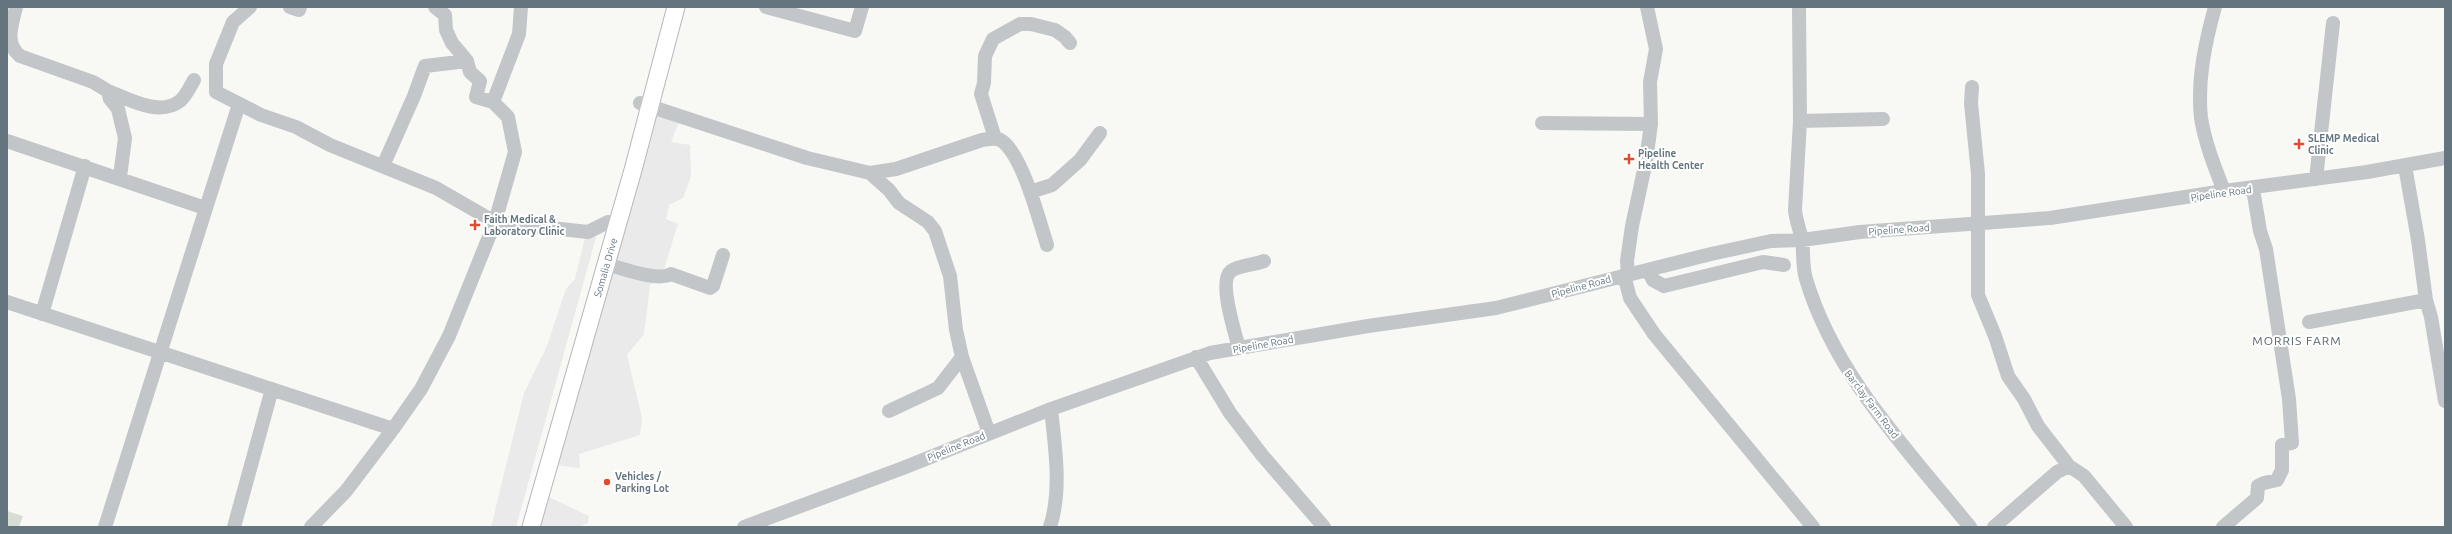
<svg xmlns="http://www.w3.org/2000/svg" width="2452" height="534" viewBox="0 0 2452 534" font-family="Ubuntu,sans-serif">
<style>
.built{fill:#e9eae9}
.green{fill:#d8ddd4}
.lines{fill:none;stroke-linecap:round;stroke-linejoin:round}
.major-casing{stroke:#b3b8bc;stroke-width:19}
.minor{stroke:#c2c6c9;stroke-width:14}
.major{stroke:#fff;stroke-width:17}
.poi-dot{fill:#df4c2e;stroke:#fff;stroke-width:1.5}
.labels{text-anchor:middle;stroke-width:4;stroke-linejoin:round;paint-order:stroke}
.poi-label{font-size:10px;font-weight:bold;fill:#647580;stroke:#fff;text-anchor:start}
.street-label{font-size:10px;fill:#647580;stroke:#fff}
.quarter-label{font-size:12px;letter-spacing:1px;fill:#55636b;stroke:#fff}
</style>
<rect width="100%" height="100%" fill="#f8f8f5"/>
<path class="built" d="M646 113 679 122 671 142 690 145 691 176 683 198 669 205 666 219 678 224 661 279 650 285 644 334 627 355 642 418 640 435 579 454 580 468 547 464Z
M586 234 596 237 516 527H491L524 393 547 346 566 289 575 279Z
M536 491 589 516 588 523 578 527H526Z"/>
<path class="green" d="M7 511 23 516 19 527H7Z"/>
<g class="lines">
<g class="major-casing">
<g id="major">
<path id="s1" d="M531 527 633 170 676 7"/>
</g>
</g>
<path class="minor" d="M16 7C12 25 4 43 20 56L93 82 108 91 110 99 118 109 125 138 120 177
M250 7 233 22 216 64V92L261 115 296 127 330 145 436 188 495 222 588 232 608 222
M290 7 299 10 300 7
M435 7 445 15 446 30 452 43 467 61 470 72 480 81 476 97 493 102
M766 7 855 31 862 7
M1799 7 1800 121 1795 210C1796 221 1800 230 1802 240 1804 253 1802 266 1806 279 1835 376 1908 450 1970 527
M2215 7C2205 43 2197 81 2201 118 2205 143 2215 168 2224 191
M1972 87 1971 103 1978 174V295L1995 336 2008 376 2024 399 2038 426 2069 466
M108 91C129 99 159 117 180 101 186 96 190 87 194 80
M640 103 807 158 870 173 896 169 982 140C989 139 996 137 1002 141 1023 156 1039 220 1047 245
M1800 121 1883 119
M1542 123 1651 124
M995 138 981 94 984 83 985 56 993 39 1020 24H1031L1055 30 1065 37 1070 43
M7 141 205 208
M383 166 414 96 425 66 467 61
M2405 166 2418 240 2426 300 2431 317 2445 401
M870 173 889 190 899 203 928 222 935 231 950 276 956 330 962 357 989 433
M2316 179 2333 23
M1030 192 1052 185 1080 160 1100 133
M606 264C622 268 657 282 671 274L710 288 713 286 723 255
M1648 270 1653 280 1664 286 1763 262 1784 265
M1628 274 1627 261 1632 226 1646 161 1651 124 1650 82 1656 49 1647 7
M1624 275 1630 298 1654 334 1813 527
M7 302 393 429
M42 314 85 166
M2309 322 2426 300
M1239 348C1235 333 1218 281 1231 271 1239 265 1255 265 1264 261
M1196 357 1230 413 1262 455 1324 527
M889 411 938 388 962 357
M105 527 239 104
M234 527 272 389
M311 527 346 491 393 429 421 389 449 336 495 222 515 152 508 117 493 102 519 34 521 7
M744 527 903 468 1051 409 1210 353 1368 326 1496 308 1711 254 1771 241 1802 240 1860 232 2050 218 2224 191 2367 172 2445 158
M1050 527C1062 490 1055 447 1051 409
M1994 527 2057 472 2069 466 2084 476 2126 527
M2223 527 2257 498 2258 486 2264 483 2277 480 2282 470V445L2292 443 2289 399 2266 249 2260 231 2253 189"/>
<use href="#major" class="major"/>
</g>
<g class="poi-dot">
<path d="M2297 138h4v4h4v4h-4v4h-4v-4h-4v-4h4z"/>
<path d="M1627 153h4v4h4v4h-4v4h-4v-4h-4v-4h4z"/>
<path d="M473 219h4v4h4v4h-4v4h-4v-4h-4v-4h4z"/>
<circle cx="607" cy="482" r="4"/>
</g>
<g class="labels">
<g class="poi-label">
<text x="2308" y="142">SLEMP Medical<tspan x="2308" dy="12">Clinic</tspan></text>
<text x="1638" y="157">Pipeline<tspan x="1638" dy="12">Health Center</tspan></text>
<text x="484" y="223">Faith Medical &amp;<tspan x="484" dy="12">Laboratory Clinic</tspan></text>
<text x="615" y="480">Vehicles /<tspan x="615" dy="12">Parking Lot</tspan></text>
</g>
<g class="street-label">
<text transform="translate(2221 193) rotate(-8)" y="4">Pipeline Road</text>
<text transform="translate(1899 229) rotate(-4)" y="4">Pipeline Road</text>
<text dy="4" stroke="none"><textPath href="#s1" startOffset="270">Somalia Drive</textPath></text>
<text transform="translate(1581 286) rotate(-15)" y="4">Pipeline Road</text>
<text transform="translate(1263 344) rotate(-10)" y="4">Pipeline Road</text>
<text transform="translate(1872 404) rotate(53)" y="4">Barclay Farm Road</text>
<text transform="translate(956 446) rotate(-22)" y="4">Pipeline Road</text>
</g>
<g class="quarter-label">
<text x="2297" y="345">MORRIS FARM</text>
</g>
</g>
<rect width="2452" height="534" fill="none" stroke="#647580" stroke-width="16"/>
</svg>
